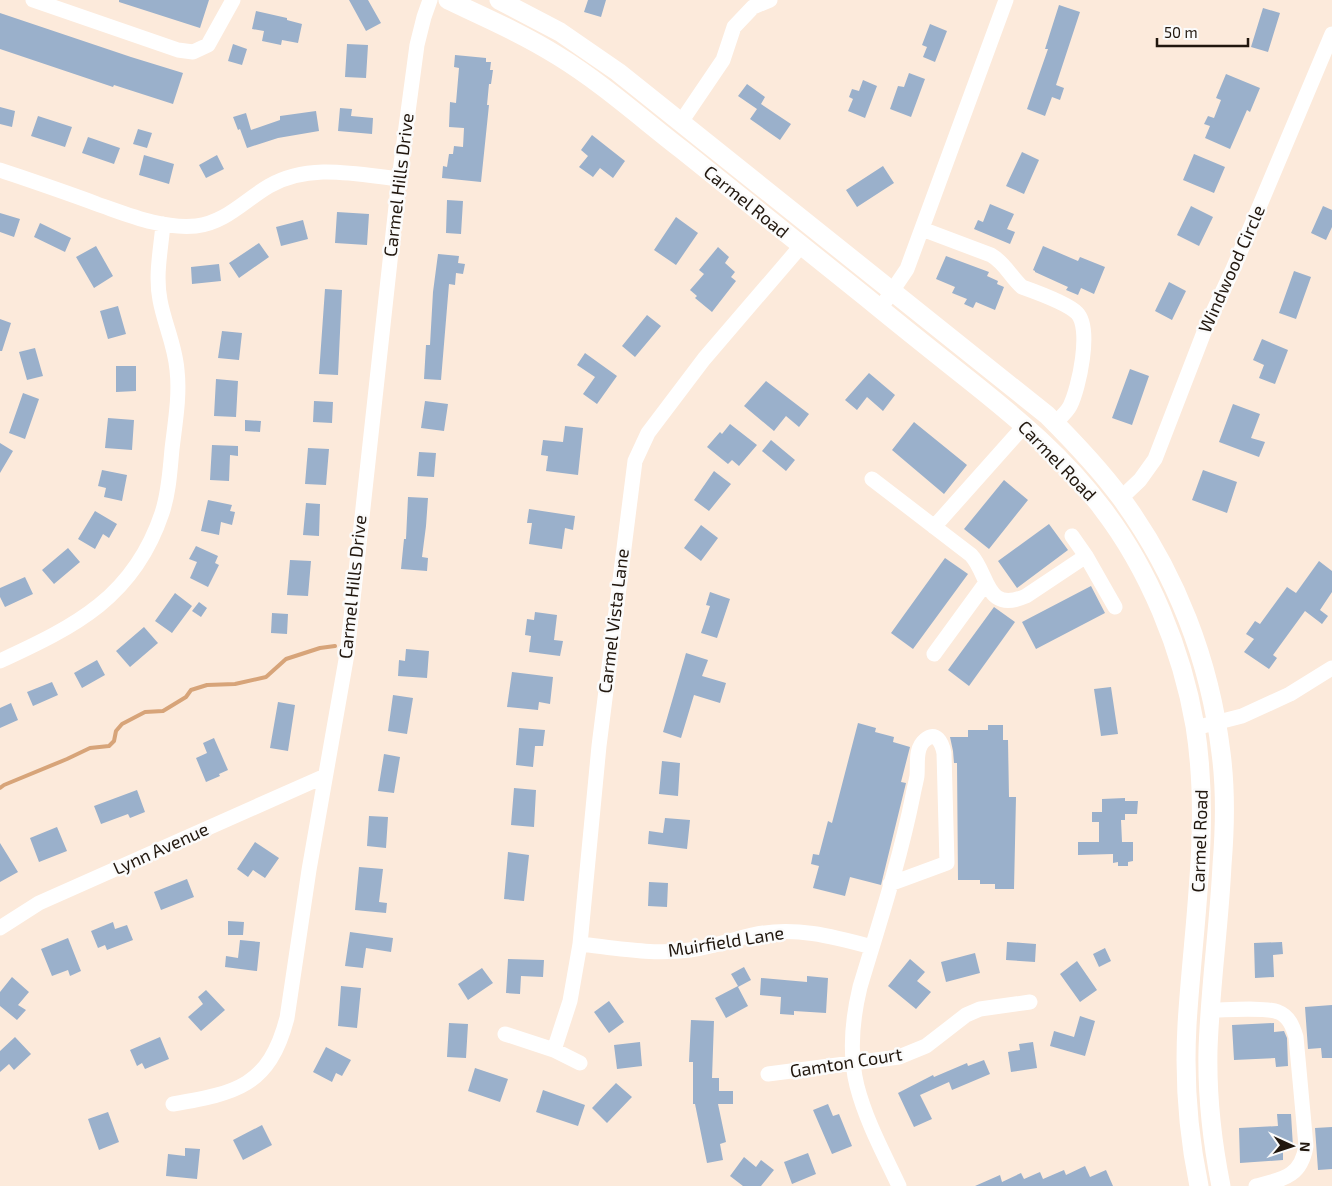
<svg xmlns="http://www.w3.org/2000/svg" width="1332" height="1186" viewBox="0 0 1332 1186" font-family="'Exo 2',sans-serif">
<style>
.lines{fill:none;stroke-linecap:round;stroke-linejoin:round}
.stream{stroke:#d7a479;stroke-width:4}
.building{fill:#9ab0cb}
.minor{stroke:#fff;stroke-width:15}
.major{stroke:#fff;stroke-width:19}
.labels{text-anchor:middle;stroke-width:5;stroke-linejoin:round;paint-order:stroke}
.street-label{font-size:18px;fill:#21170e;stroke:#fbfbfb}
</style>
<rect width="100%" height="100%" fill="#fceadb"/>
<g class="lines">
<path class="stream" d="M0 788 4 785 67 759 90 748 109 746 114 741 116 731 122 724 145 712 163 711 186 697 191 690 207 685 235 684 266 677 286 659 320 648 335 646"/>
</g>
<path class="building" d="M119 0H209L200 28 119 2Z
M349 0H368L381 23 366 31Z
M588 0H606L601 17 584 12Z
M1059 5 1080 12 1056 85 1064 88 1060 100 1052 97 1045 116 1027 109 1048 49H1045Z
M1263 8 1280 13 1268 52 1251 47Z
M256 11 287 18V20L302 24 298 43 282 40 281 45 262 41 264 31 252 29Z
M0 13 131 57 183 73 173 104 114 85 113 87 0 49Z
M930 24 947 31 935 62 923 57 927 47 922 45Z
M233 44 247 49 242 65 228 61Z
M347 44 368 45 366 78 345 77Z
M455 55 486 58V62H491L490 70H493L491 84H489L487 105H489L481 182 442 178 443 166 447 167 449 154H453L454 146 463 147 464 128 449 127 450 102 456 103 459 68 454 67Z
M909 73 925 79 911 117 890 109 898 86 904 87Z
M1226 74 1260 88 1250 112 1247 110 1230 149 1205 138 1210 126 1204 124 1208 116 1214 118 1221 100 1216 98Z
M863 80 877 86 865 118 848 111 853 99 849 97 852 89 859 91Z
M747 84 765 97 761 104 791 124 780 140 750 119 757 109 738 96Z
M0 107 15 111 12 127 0 124Z
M340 108 352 109 351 116 373 118 372 134 338 131Z
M316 111 319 131 278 138 247 148 240 129 238 130 233 117 246 113 251 130 280 120V116Z
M38 116 72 127 65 147 31 136Z
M138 129 152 133 147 148 133 144Z
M592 135 625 161 613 178 600 168 593 177 579 167 588 156 581 150Z
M88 137 120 148 114 164 82 153Z
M1022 152 1039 160 1024 194 1006 186Z
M1194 154 1225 167 1214 193 1183 180Z
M144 155 174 164 169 184 139 175Z
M217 155 224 169 206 178 199 165Z
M883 166 894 183 857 207 846 190Z
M447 200 463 201 461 234 446 233Z
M990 204 1014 214 1007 229 1015 232 1010 244 974 229 978 220 983 222Z
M1191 206 1213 217 1199 246 1177 235Z
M1323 206 1332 210V227L1326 240 1311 233Z
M337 212 369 214 367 245 335 243Z
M0 213 20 219 14 237 0 232Z
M676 217 698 233 676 265 654 250Z
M303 220 308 239 281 246 276 227Z
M40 223 71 238 65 252 34 237Z
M259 243 269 257 239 278 229 263Z
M96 246 113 276 94 288 76 257Z
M1043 246 1078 261 1080 257 1105 267 1094 294 1081 288 1078 295 1066 290 1068 287 1035 272V271L1033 270Z
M718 247 729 257 725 263 735 272 731 277 736 281 712 312 695 298 697 296 690 290 704 274 699 270Z
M438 254 459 256 458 263 465 264 463 274 456 273 455 285 449 284 441 380 424 379 426 345H430L433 292Z
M946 256 989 272 987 276 998 281 997 284 1004 287 995 310 976 302 973 308 964 304 967 299 952 293 955 287 936 279Z
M219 264 221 281 192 284 191 267Z
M1294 271 1311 277 1296 319 1279 313Z
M1169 282 1186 291 1172 320 1155 311Z
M325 289 342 290 338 375 319 374Z
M118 306 126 334 108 339 100 311Z
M647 315 661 326 635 357 622 346Z
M0 319 11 323 2 351H0Z
M222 331 242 333 239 360 218 358Z
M1262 339 1288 350 1275 384 1259 378 1264 365 1253 360Z
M35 348 43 376 27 380 19 352Z
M585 353 617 376 597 404 583 394 595 377 577 365Z
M116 366H136V391L116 392Z
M1130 369 1149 376 1132 425 1112 418Z
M869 373 895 395 883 411 867 397 857 410 845 400Z
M216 379 238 381 236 417 214 416Z
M766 381 809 414 799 427 786 416 774 431 744 406Z
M23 393 39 399 25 439 9 433Z
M314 401 333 402 332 423 313 422Z
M425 401 448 404 444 431 421 428Z
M1233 404 1260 414 1251 438 1265 442 1259 457 1219 442Z
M108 418 134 420 132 450 105 448Z
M245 420 261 421 260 432 245 431Z
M914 422 967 465 944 494 892 450Z
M730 424 757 445 739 466 732 460 728 464 707 447 720 432 722 434Z
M565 426 583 428 578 475 546 471 548 456 541 455 543 440 563 442Z
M771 440 795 460 786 471 762 451Z
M0 443 13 451 0 473Z
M212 445 238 446V456L230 455 229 481 210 480Z
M308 448 329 449 326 485 305 484Z
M419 452 436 453 434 477 417 476Z
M102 470 127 475 122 501 104 497 106 488 98 486Z
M1203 470 1237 482 1227 513 1192 500Z
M714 471 731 484 709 511 694 500Z
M1004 480 1028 500 989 549 964 529Z
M408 497 428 498 426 526 422 557 428 558 427 571 401 569 404 539H406Z
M208 500 232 505 230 511 235 512 232 525 221 522 219 535 201 531Z
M306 503 320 504 319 536 303 535Z
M529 509 575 516 573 530 565 528 562 549 529 544 532 523H527Z
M95 511 117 524 109 538 103 534 95 549 78 539Z
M1049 524 1068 550 1017 588 998 561Z
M701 525 718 538 701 561 684 548Z
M196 546 218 556 215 563 219 565 208 587 190 578 197 562 189 559Z
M68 548 80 562 54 584 42 570Z
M945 558 968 574 913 649 891 633Z
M290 560 311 561 308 596 287 595Z
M1319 561 1332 571V592L1320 610 1328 616 1322 624 1305 611 1273 655 1277 658 1269 669 1244 652 1254 639 1246 634 1255 621 1260 624 1287 587 1296 593Z
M25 577 33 594 5 607 0 597V588Z
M1091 586 1105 613 1036 649 1022 622Z
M710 592 730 599 717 638 701 633 710 606 706 605Z
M175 593 192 606 172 633 155 621Z
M199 602 207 608 201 617 192 611Z
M994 607 1015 622 969 686 948 670Z
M535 612 557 615 554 640 563 641 560 656 529 652 531 636 525 635 527 619 534 620Z
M272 613 288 614 287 634 271 633Z
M144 627 158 643 130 667 116 651Z
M406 649 429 651 427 678 398 676 399 660 405 661Z
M686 653 708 660 702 676 726 683 720 703 694 695 681 738 663 732Z
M97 660 105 675 82 688 74 673Z
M512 672 553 677 550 704 539 702 538 710 507 707Z
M52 682 58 695 33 706 27 692Z
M1111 687 1118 734 1101 736 1094 689Z
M393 695 413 698 407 734 388 731Z
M278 702 295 705 288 751 270 748Z
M11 703 18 720 0 728V708Z
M858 723 876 728 875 732 894 737 893 742 910 747 901 782 906 783 881 885 850 877 845 896 813 888 819 866 811 864 813 854 819 855 828 821 832 823Z
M988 725H1003V740H1008L1009 797H1016L1014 889H995V884H980V880H958L957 763H954L953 751 950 737H968V730H988Z
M519 728 545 730 543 746H535L533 767 516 765Z
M214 738 228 770 219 774 220 776 206 782 196 758 207 753 203 743Z
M384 754 400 757 394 793 378 791Z
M662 761 680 763 678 796 659 794Z
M514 788 536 790 534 827 511 825Z
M137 790 145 812 130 818 128 814 101 824 94 806Z
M1125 798V801H1138L1137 814H1125V820H1121L1122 842H1133V861L1128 862V866H1118V862L1113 863V854L1078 855V842H1099V822H1092V812H1102V799Z
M369 816 388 817 386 848 367 846Z
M665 818 690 820 687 849 648 844 649 831 663 833Z
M57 827 67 851 39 862 30 838Z
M255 842 279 858 265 878 253 870 248 877 237 869Z
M0 843 18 872 0 882Z
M508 852 529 855 524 901 504 899Z
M359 867 383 869 379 902 387 903 386 913 355 910Z
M187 879 194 897 161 910 154 892Z
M649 882 668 883 667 907 648 906Z
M228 921 244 922 243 935H228Z
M113 922 115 929 127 925 133 940 107 950 105 945 98 948 91 931Z
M350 932 393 938 391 952 366 948 363 968 345 966Z
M68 938 81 971 70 976 68 970 52 976 41 949Z
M240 940 260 942 257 971 225 967 226 956 238 958Z
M1007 942 1036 944 1035 962 1006 960Z
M1282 942 1283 954 1273 955 1274 977 1255 978 1254 943Z
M1105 948 1111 961 1099 967 1093 954Z
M975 953 980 973 946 982 941 962Z
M508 959 544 960 543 977 521 976 520 994 506 993Z
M910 959 925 972 917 981 931 992 916 1009 888 986Z
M1077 961 1097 990 1080 1002 1060 974Z
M744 967 751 980 738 987 748 1006 726 1018 715 998 738 986 731 974Z
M482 968 493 983 468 1000 458 984Z
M807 976 828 978 826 1013 794 1011V1015L780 1014 781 997 760 995 761 978 807 982Z
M12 977 29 992 18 1005 26 1010 17 1020 0 1006V992Z
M341 986 361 988 357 1028 338 1026Z
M206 990 225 1010 201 1031 188 1017 203 1004 198 997Z
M609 1001 624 1022 609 1033 594 1012Z
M1332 1005V1058H1322L1321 1048 1308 1049 1305 1007Z
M1080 1016 1095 1021 1085 1056 1050 1046 1054 1031 1074 1037Z
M691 1020 714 1021 712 1078H719V1091H733V1104H718L726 1142 720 1144 723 1160 707 1163 695 1104H693V1062H689Z
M449 1023 468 1024 466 1058 447 1057Z
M1274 1023V1032L1284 1031 1287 1038 1288 1066 1276 1067 1275 1058 1234 1060 1232 1025Z
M15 1037 31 1054 14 1070 9 1064 0 1072V1051Z
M160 1037 169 1059 145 1069 142 1063 137 1066 130 1050Z
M640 1042 642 1066 617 1069 614 1045Z
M1033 1042 1037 1068 1011 1072 1008 1052 1020 1050 1019 1044Z
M326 1047 351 1060 342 1076 336 1073 332 1082 313 1072Z
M984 1060 990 1074 952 1090 949 1082 920 1095 932 1119 914 1127 898 1093 933 1075 934 1077 967 1063 968 1066Z
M475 1068 508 1079 500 1102 468 1091Z
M616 1083 632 1097 607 1123 592 1108Z
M543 1090 585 1105 578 1126 536 1112Z
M828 1104 833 1116 839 1114 852 1146 832 1154 813 1110Z
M108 1112 119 1142 99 1150 88 1119Z
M1277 1114H1291L1293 1147H1283V1160L1240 1163 1239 1128 1278 1126Z
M262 1125 272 1145 243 1160 233 1140Z
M1332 1127V1169L1318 1170 1315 1128Z
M185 1148 200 1149 197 1179 166 1176 168 1154 185 1156Z
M808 1153 816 1174 792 1184 784 1162Z
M744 1157 756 1167 761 1160 774 1170 761 1186H743L730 1176Z
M1085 1166 1090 1177 1106 1170 1113 1186H975L1000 1175 1002 1182 1021 1173 1024 1179 1040 1172 1043 1179 1064 1170 1066 1175Z"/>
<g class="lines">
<path class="minor" d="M33 0 178 50 193 52 208 45 233 0
M681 122 723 60 734 27 753 7 770 0
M0 170C32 181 65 192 97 204 129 215 161 229 196 226 225 223 245 200 269 186 309 163 355 174 399 179
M922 229 991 255C1005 263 1010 276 1022 287 1036 292 1067 303 1077 313 1092 328 1079 388 1070 406 1067 412 1060 418 1055 423
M880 309 907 269 1006 0
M872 479 971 555C989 574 985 614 1026 596L1086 556
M1121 498 1140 480 1155 459 1206 327 1233 269 1332 34
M934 527 1025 425
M1072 536 1086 556 1115 607
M934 654 985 584
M0 661C76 626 134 597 162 513 169 492 170 470 172 449 175 423 180 396 177 370 175 345 164 323 160 300 155 275 161 249 163 224
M1195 728 1242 716 1290 694 1332 668
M890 884 947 863 944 753C942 743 936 730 925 740 915 748 918 764 917 776 916 782 914 789 913 795 900 860 879 924 860 987 852 1020 849 1054 857 1086 866 1121 884 1154 899 1186
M0 928 39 903 325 776
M580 944C616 948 653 955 690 950 711 947 731 940 752 935 794 926 832 936 872 947
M1210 1010C1225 1010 1266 1007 1278 1012 1289 1016 1293 1027 1296 1037L1306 1146C1301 1177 1283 1179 1256 1186
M505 1034 554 1050 580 1063
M554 1050 570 1001 580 944 599 746 635 461 648 433 704 359 801 246
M768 1074 899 1057 926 1046 966 1015 980 1009 1030 1002
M173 1104C236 1093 269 1087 287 1018L309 870 347 654 399 179 417 45 424 17 430 0"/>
<path class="major" d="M448 0C486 18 523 34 558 56 602 83 641 118 681 149 743 199 805 249 867 298 901 326 935 353 969 380 1018 419 1065 458 1102 508 1149 569 1182 650 1195 726 1211 826 1193 925 1187 1025 1184 1079 1188 1133 1199 1186
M499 0 560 32 618 72 1047 415C1073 441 1099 468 1121 498 1176 573 1210 661 1221 753 1226 790 1225 828 1222 865 1219 927 1210 988 1208 1050 1207 1096 1212 1141 1221 1186"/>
</g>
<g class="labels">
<g class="street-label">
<text transform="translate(399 185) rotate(-83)" y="6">Carmel Hills Drive</text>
<text transform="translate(746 202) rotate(39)" y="6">Carmel Road</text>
<text transform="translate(1232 269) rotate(-66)" y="6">Windwood Circle</text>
<text transform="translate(1057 461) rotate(46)" y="6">Carmel Road</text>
<text transform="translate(353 587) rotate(-84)" y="6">Carmel Hills Drive</text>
<text transform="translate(614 621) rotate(-83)" y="6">Carmel Vista Lane</text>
<text transform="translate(1200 841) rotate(-88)" y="6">Carmel Road</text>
<text transform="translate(161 849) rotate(-24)" y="6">Lynn Avenue</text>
<text transform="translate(726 942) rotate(-9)" y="6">Muirfield Lane</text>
<text transform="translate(846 1063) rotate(-9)" y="6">Gamton Court</text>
</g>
</g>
<g transform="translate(1292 1146) rotate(93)" stroke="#fbfbfb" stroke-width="4" paint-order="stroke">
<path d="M0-4L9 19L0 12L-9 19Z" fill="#21170e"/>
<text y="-8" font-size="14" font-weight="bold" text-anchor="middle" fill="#21170e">N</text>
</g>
<path d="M1157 38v8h91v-8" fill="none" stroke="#21170e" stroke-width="2.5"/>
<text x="1164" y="38" font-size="15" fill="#21170e" stroke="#fbfbfb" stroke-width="4" paint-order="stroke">50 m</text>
</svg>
